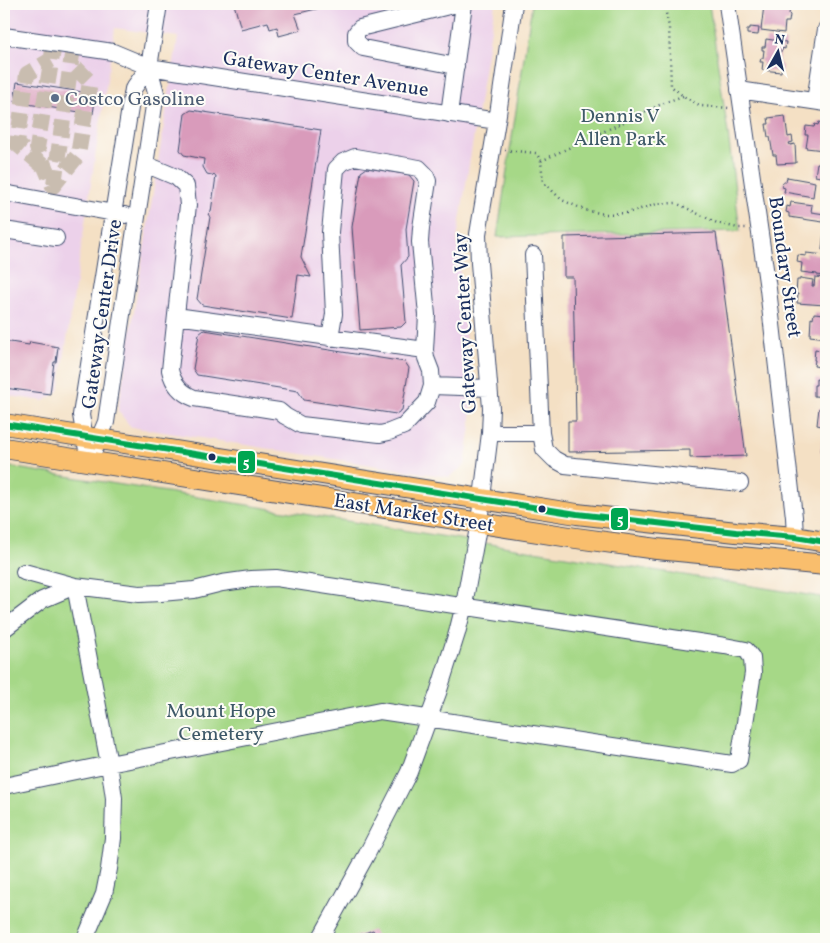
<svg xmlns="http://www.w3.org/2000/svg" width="830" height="943" viewBox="0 0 830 943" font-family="Vollkorn,serif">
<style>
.built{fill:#ecd1ea}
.green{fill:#a6d887;stroke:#608472}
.building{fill:#d99bbb}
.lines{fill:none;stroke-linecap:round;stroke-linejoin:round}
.minor-tunnel{stroke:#c9bdb0;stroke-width:16;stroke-dasharray:16 8;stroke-linecap:butt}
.minor-casing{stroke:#3c4a6d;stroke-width:18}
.major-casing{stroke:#3c4a6d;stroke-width:22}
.path{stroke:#3c4a6d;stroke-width:2.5;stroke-dasharray:1 4;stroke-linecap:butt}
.minor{stroke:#fff;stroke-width:16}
.major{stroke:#f9be6d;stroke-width:20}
.bus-1-casing{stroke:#fdfcf7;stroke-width:10}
.bus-1{stroke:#00a651;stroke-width:6}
.service-dot{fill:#5c6f8a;stroke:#fdfcf7;stroke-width:2}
.bus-dot{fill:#1b2f5e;stroke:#fdfcf7;stroke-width:2}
.labels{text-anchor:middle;stroke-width:4;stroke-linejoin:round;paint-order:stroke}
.street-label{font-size:20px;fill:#1b2f5e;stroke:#fdfcf7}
.service-label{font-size:20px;fill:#4e5e75;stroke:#fdfcf7;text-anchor:start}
.park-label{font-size:20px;fill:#3e5968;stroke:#fdfcf7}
.line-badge{stroke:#fdfcf7;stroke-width:2}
.badge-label{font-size:14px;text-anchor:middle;font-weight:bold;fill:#fff}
</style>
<rect width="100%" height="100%" fill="#fdfcf7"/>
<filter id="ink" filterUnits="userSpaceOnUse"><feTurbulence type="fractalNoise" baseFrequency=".02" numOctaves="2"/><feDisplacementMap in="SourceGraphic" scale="10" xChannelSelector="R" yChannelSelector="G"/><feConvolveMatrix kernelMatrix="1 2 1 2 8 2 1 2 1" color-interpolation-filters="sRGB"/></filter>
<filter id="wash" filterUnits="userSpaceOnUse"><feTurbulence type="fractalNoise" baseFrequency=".0096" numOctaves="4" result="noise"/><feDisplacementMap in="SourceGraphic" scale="20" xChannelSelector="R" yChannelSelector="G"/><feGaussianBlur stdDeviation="1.12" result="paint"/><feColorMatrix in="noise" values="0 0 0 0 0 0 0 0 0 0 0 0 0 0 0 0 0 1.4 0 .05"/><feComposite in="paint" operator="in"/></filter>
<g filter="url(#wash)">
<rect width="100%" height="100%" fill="#f4e0c4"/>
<path class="built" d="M4 4H495L457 239 471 402V426L465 465 449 477 131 427 118 411 178 37 115 28 59 391 44 401 4 395Z"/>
<path class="green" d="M532 4H709L728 133 740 231 497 237Z
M4 466 821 597 826 654V939H4Z"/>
<g id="blocks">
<path class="building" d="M234 4H333V5L295 14 301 30 279 36 277 27 270 29 268 22 241 29Z
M764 5 790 8 789 14 790 15 789 22H785L784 33 761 30Z
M750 27 759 28 758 35 747 34V29H750Z
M766 39 786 42 785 49 782 48V51H780L778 62H780V65H782L781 72 762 70 763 62H760L761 58H763L764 50H762V47H765Z
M17 82 96 94 93 114 14 102Z
M191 110 321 130 301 257 311 277 298 275 292 319 202 305 197 299 210 217 208 214 211 212 216 176 207 174 203 167 204 159 184 155 180 150 185 114Z
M785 116 788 137 792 136 793 142 789 143 790 145 795 144 796 163 777 164 776 155H773L770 137H768L766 124H769L768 118Z
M819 122 826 123V144L825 143 824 150 806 148 808 135H805L806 126 814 127 815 124 818 125Z
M817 163 826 164V178L815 176Z
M367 168 409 175 414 181 406 229 408 257 401 265 406 322 401 327 360 330 352 227 361 172Z
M787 177 815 182 813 197 784 192 785 188 782 187 783 182H786Z
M791 202 812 205 811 212 825 214 823 222 789 217V213L786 212 787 206 790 207Z
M824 230H826V250H822Z
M716 233 746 456 690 458V450L568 452V421H576L573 277H564V237Z
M806 253 826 255V274H825L824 276 817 275V274L801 272 802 263 797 262 798 255 806 256Z
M815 277 826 278V303H825V305L797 303 798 294H796L797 280H800V278L813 280 812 286H814Z
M814 313 825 314V321H826V338L810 336 811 318 813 319Z
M204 330 405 362 409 368 402 410 396 414 304 400 298 391 197 375 193 369 199 334Z
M4 341 29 345 30 342 58 347 56 362H54L50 394 4 388Z
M815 349 826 351V368L814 366 815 360H814Z
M816 379 826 381V397L814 396V385H816Z
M819 408 826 409V427L817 425Z
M822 437 826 438V455L821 454Z
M373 930 378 939H349Z"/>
</g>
</g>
<g filter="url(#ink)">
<use href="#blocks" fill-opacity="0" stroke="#3c4a6d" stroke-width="1"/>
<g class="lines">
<path class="minor-tunnel" d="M54 44 37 148 53 186 78 155 90 82 71 63
M42 165 17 144 27 74 51 60
M54 184 72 55"/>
<g class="minor-casing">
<path id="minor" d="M727 4 768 289 794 517 795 537
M4 36 113 52 149 67 497 121
M456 66 363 48 356 41V33L360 28 457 4
M739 90 826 103
M815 101 826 29
M449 114 464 4
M145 164 176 177 186 186 188 205 170 370C173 384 181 393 194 398L279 411 285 416 301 425 380 434 389 432 404 426 427 402 432 386
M4 193 125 215
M4 230 56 238
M176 316 425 350 426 358 431 371 432 386 489 388
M330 338 334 314 330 232 336 169 343 162 355 157 419 168 425 174 428 181 421 228 420 242 427 315 425 350
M490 433H541L533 255
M541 433 544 449 554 459 565 465 740 483
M94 450 106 422 121 321 156 93 149 67
M89 462 81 415 133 89 149 67 159 4
M75 586 109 764 114 798 113 838 109 869 104 894 85 939
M4 629 42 600 75 586
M4 786 109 764 380 711 732 764 739 760 753 673 752 658 746 650 725 646 276 578 251 579 222 583 194 590 161 593 139 594 75 586 24 572
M320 939 367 854 409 772 438 693 457 633 464 605 479 522 490 433 491 408 479 263 478 234 497 121 514 4"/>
</g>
<g class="major-casing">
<path id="major" d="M4 424 577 514 736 532 795 537 826 542
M4 448 576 538 657 549 826 565"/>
</g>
<path class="path" d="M664 4 669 27 671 86 683 96 701 106 729 108
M683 96 666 102 541 161 543 182 562 200 585 210 605 214 627 213 657 204 676 203 717 223 738 228H746
M505 150 536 153 541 161"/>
<use href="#minor" class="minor"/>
<use href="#major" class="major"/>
<g class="bus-1-casing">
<path id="bus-1" d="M4 424 577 514 736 532 795 537 826 542"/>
</g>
<use href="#bus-1" class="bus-1"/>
</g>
</g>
<circle class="service-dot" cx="55" cy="98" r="5"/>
<g class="bus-dot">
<circle cx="212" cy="457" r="4.5"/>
<circle cx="542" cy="509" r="4.5"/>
</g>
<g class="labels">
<g class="street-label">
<text transform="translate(326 73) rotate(9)" y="7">Gateway Center Avenue</text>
<text transform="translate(786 267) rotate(82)" y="7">Boundary Street</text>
<text transform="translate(101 314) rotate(-82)" y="7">Gateway Center Drive</text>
<text transform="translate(464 323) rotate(-93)" y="7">Gateway Center Way</text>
<text transform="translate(414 512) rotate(9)" y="7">East Market Street</text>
</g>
<g class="service-label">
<text x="65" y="105">Costco Gasoline</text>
</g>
<g class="park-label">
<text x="620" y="122">Dennis V<tspan x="620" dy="23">Allen Park</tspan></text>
<text x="221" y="717">Mount Hope<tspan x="221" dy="23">Cemetery</tspan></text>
</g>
</g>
<g class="line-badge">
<rect x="237" y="450" width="19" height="24" rx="5" fill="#00a651"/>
<rect x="610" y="507" width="19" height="24" rx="5" fill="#00a651"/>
</g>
<g class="badge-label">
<text x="246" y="467">5</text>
<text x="620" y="524">5</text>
</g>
<rect width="830" height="943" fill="none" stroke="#fdfcf7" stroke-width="20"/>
<g transform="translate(778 52) rotate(8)" stroke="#fdfcf7" stroke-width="4" paint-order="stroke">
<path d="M0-4L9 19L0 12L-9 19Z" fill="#1b2f5e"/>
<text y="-8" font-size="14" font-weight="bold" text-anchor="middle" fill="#1b2f5e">N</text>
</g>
</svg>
